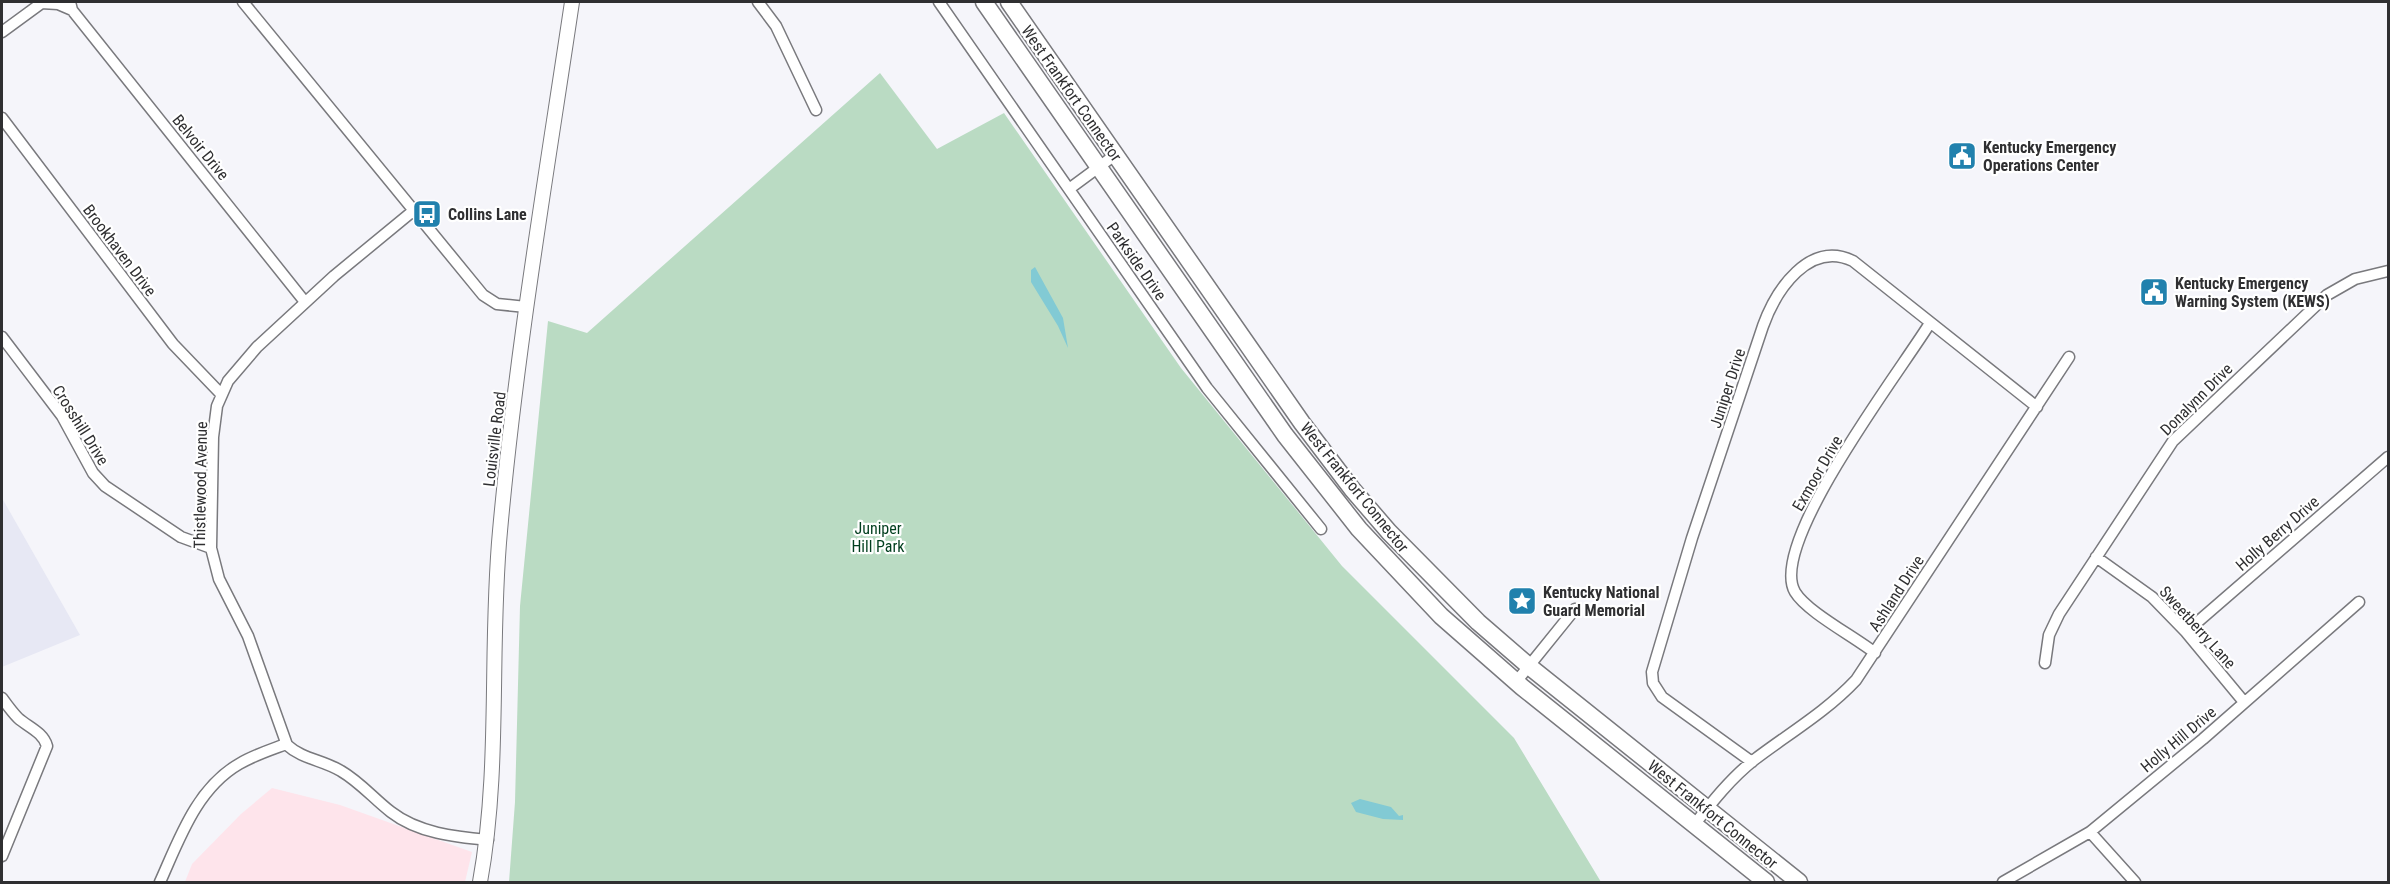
<svg xmlns="http://www.w3.org/2000/svg" width="2390" height="884" viewBox="0 0 2390 884" font-family="'Roboto Condensed',sans-serif">
<style>
.commercial{fill:#fee4eb}
.built{fill:#e7e8f4}
.green{fill:#badbc3}
.water{fill:#82cad4}
.lines{fill:none;stroke-linecap:round;stroke-linejoin:round}
.minor-casing{stroke:#79797d;stroke-width:13}
.major-casing{stroke:#79797d;stroke-width:16}
.highway-casing{stroke:#79797d;stroke-width:19}
.minor{stroke:#fff;stroke-width:10}
.major{stroke:#fff;stroke-width:14}
.highway{stroke:#fff;stroke-width:16}
.labels{text-anchor:middle;stroke-width:4.5;stroke-linejoin:round;paint-order:stroke}
.street-label{font-size:16px;fill:#2f2f31;stroke:#fff}
.poi-label{font-size:16px;font-weight:bold;fill:#2f2f31;stroke:#fff;text-anchor:start}
.park-label{font-size:16px;fill:#003e1e;stroke:#fff}
</style>
<rect width="100%" height="100%" fill="#f5f5fa"/>
<path class="commercial" d="M272 788 340 805 472 852 465 882H185L192 864 241 814Z"/>
<path class="built" d="M2 498 80 635 2 667Z"/>
<path class="green" d="M880 73 937 149 1004 113 1181 368 1342 566 1514 738 1601 882H509L515 802 520 606 548 321 587 333Z"/>
<path class="water" d="M1035 267 1063 318 1068 348 1058 326 1031 282V270Z
M1360 799 1391 807 1399 816 1403 815V820L1383 819 1356 812 1351 803Z"/>
<g class="lines">
<g class="minor-casing">
<path id="minor" d="M70 2 72 10 305 302
M243 2 483 295 497 304 526 307
M758 2 776 26 816 110
M939 2 1207 388 1321 529
M41 3 58 4 72 10
M2 32 43 2
M2 118 173 344 221 394
M1069 189 1115 155
M413 211 334 276 257 347 228 381 217 406 213 437 211 548 219 579 248 636 287 745C302 759 323 760 341 771 360 782 374 799 391 812 418 833 455 837 488 840
M2 337 62 416 93 473 105 486 181 537 211 548
M2096 557 2152 597 2186 632 2244 702
M2186 632 2388 457
M1875 653C1855 637 1807 612 1795 592 1767 544 1902 369 1930 323
M2045 663 2049 635 2059 614 2173 441 2327 295 2355 279 2388 271
M1516 682 1575 609
M2 698C7 705 12 712 18 718 28 727 43 732 47 746L2 856
M1752 762 1662 697 1653 683 1652 672 1692 538 1763 326C1776 290 1809 240 1853 261L2037 407
M1694 825C1712 802 1731 778 1754 760 1788 734 1826 712 1856 680L2069 357
M2090 832 2135 882
M160 882C179 840 196 789 239 764 254 755 270 750 286 744
M2003 882 2090 832 2203 739 2359 602"/>
</g>
<g class="major-casing">
<path id="major" d="M480 882C501 767 489 647 500 531 516 353 546 177 572 2"/>
</g>
<g class="highway-casing">
<path id="highway" d="M984 2 1285 435 1359 529 1441 616 1522 687 1766 882
M1009 2 1302 423 1352 489 1389 532 1478 622 1530 667 1799 882"/>
</g>
<use href="#minor" class="minor"/>
<use href="#major" class="major"/>
<use href="#highway" class="highway"/>
</g>
<defs>
<g id="civic-square" transform="scale(1.5)"><rect x="-9" y="-9" width="18" height="18" rx="4" fill="#2181ad" stroke="#fff"/><path d="M-.6-6.5H3V-4.5H.6V-3L4-1V1h2V6H-6V1h2V-1L-.6-3ZM-1.2 2.5V6h2.4V2.5Z" fill="#fff"/></g>
<g id="bus-square" transform="scale(1.5)"><rect x="-9" y="-9" width="18" height="18" rx="4" fill="#2181ad" stroke="#fff"/><path d="M-5-6H5V4H4V6H2V4H-2V6H-4V4H-5ZM-3.5-4V0h7V-4ZM-3.5 1.2v1.5H-2V1.2ZM2 1.2v1.5H3.5V1.2Z" fill="#fff"/></g>
<g id="sight-square" transform="scale(1.5)"><rect x="-9" y="-9" width="18" height="18" rx="4" fill="#2181ad" stroke="#fff"/><path d="M0-6L1.8-2.2L6-1.7L2.9 1.2L3.7 5.4L0 3.3L-3.7 5.4L-2.9 1.2L-6-1.7L-1.8-2.2Z" fill="#fff"/></g>
</defs>
<g fill-rule="evenodd">
<use href="#civic-square" x="1962" y="156"/>
<use href="#bus-square" x="427" y="214"/>
<use href="#civic-square" x="2154" y="292"/>
<use href="#sight-square" x="1522" y="601"/>
</g>
<g class="labels">
<g class="street-label">
<text transform="translate(1072 93) rotate(55)" y="6">West Frankfort Connector</text>
<text transform="translate(201 147) rotate(51)" y="6">Belvoir Drive</text>
<text transform="translate(120 250) rotate(53)" y="6">Brookhaven Drive</text>
<text transform="translate(1137 261) rotate(55)" y="6">Parkside Drive</text>
<text transform="translate(1727 388) rotate(-72)" y="6">Juniper Drive</text>
<text transform="translate(2196 399) rotate(-45)" y="6">Donalynn Drive</text>
<text transform="translate(81 425) rotate(58)" y="6">Crosshill Drive</text>
<text transform="translate(494 439) rotate(-83)" y="6">Louisville Road</text>
<text transform="translate(1817 473) rotate(-60)" y="6">Exmoor Drive</text>
<text transform="translate(200 485) rotate(-89)" y="6">Thistlewood Avenue</text>
<text transform="translate(1355 487) rotate(51)" y="6">West Frankfort Connector</text>
<text transform="translate(2277 533) rotate(-41)" y="6">Holly Berry Drive</text>
<text transform="translate(1896 593) rotate(-57)" y="6">Ashland Drive</text>
<text transform="translate(2198 627) rotate(48)" y="6">Sweetberry Lane</text>
<text transform="translate(2178 739) rotate(-40)" y="6">Holly Hill Drive</text>
<text transform="translate(1713 814) rotate(39)" y="6">West Frankfort Connector</text>
</g>
<g class="poi-label">
<text x="1983" y="153">Kentucky Emergency<tspan x="1983" dy="18">Operations Center</tspan></text>
<text x="448" y="220">Collins Lane</text>
<text x="2175" y="289">Kentucky Emergency<tspan x="2175" dy="18">Warning System (KEWS)</tspan></text>
<text x="1543" y="598">Kentucky National<tspan x="1543" dy="18">Guard Memorial</tspan></text>
</g>
<g class="park-label">
<text x="878" y="534">Juniper<tspan x="878" dy="18">Hill Park</tspan></text>
</g>
</g>
<rect width="2390" height="884" fill="none" stroke="#2f2f31" stroke-width="6"/>
</svg>
